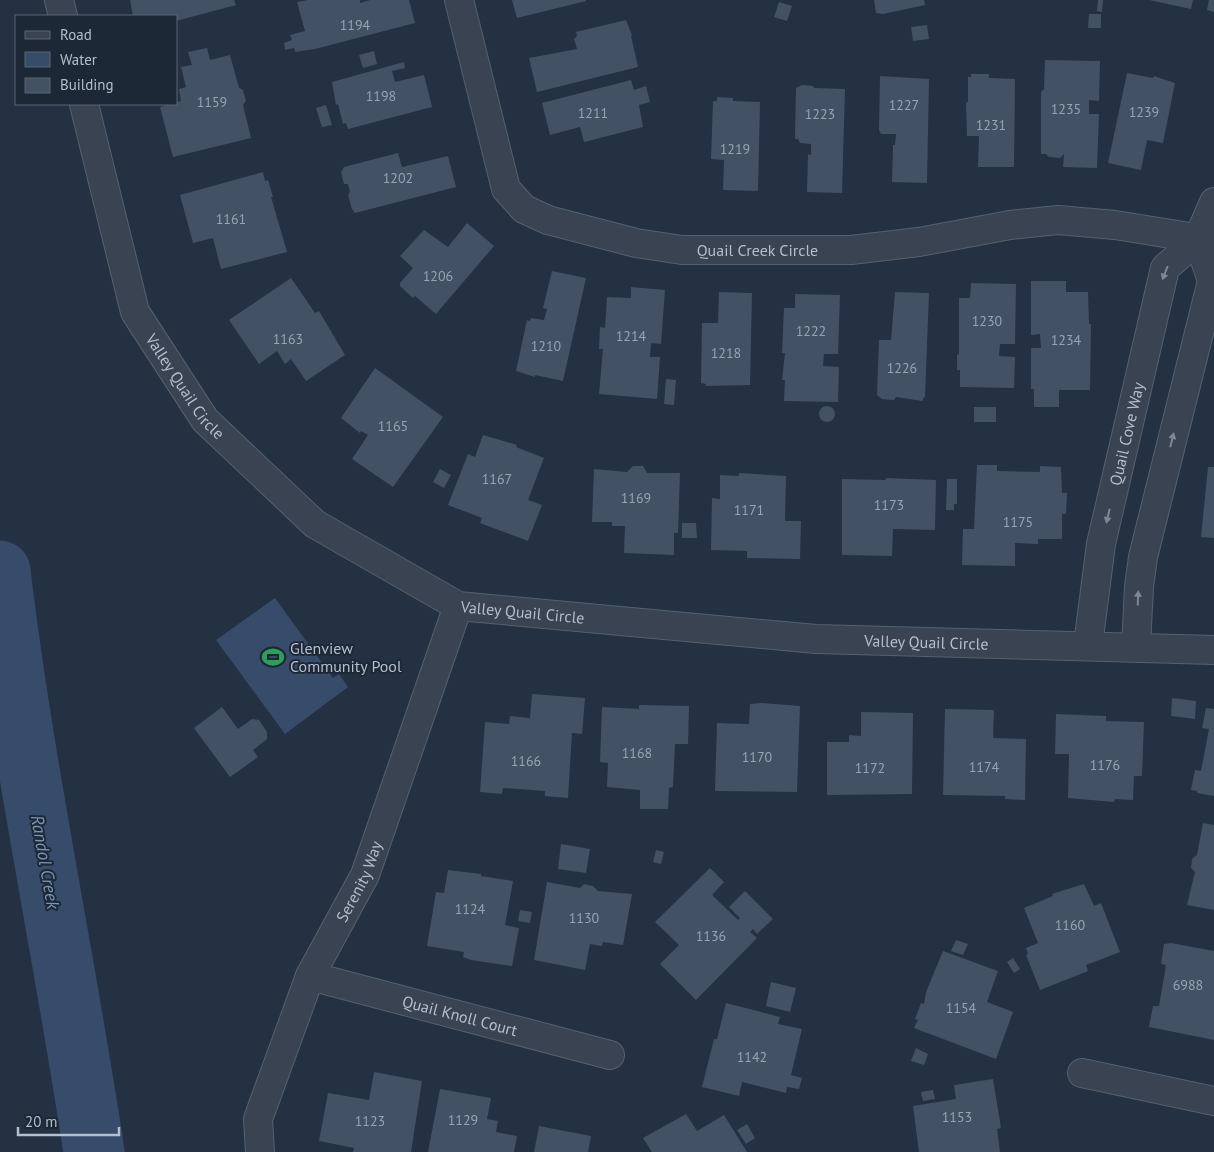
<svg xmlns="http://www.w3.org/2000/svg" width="1214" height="1152" viewBox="0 0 1214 1152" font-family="'PT Sans',sans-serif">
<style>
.water{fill:#374c6a}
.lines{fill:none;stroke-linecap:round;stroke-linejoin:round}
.river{stroke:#374c6a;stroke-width:61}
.building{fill:#435164}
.minor-casing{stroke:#56616f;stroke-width:30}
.minor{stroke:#394351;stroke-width:28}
.oneway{fill:#7d8795}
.labels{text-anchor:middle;stroke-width:4;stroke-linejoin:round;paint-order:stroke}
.number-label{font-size:14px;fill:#98a3b2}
.street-label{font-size:16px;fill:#b5becc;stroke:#1d2837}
.poi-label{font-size:16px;fill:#b5becc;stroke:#1d2837;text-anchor:start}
.water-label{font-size:18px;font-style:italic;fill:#7c94b4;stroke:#1d2837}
</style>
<rect width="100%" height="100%" fill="#243142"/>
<path class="water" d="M275 598 333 678 339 674 348 687 285 734 216 640Z"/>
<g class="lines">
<path class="river" d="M0 571C23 765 65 958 94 1152"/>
</g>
<path class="building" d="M130 0H234L236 5 176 21V16H133Z
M308 0H360V3L370 0H409L415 23 315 49 295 52 294 48 285 50 284 43 292 40 290 35 305 31 297 2Z
M512 0H586V1L517 18Z
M874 0H924L925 5 883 14 876 13Z
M1098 0H1103L1102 12 1097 11Z
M1149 0H1193L1191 9Z
M1209 0H1214V12L1207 10Z
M779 2 792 6 787 21 774 17Z
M1089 14H1101V28H1088Z
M626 20 632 35 631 36 638 67 537 92 529 58 577 49 574 39 577 36 576 32Z
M927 25 929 39 913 41 911 27Z
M207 48 210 60 230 55 239 88 243 90 246 101 243 105 251 138 173 157 160 107 181 101 179 89 186 87 181 67 192 65 188 52Z
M374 51 377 64 363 68 359 55Z
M1045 60 1100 61 1099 101 1089 100V114H1099L1097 168 1063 167 1064 154 1060 158 1049 157 1046 154H1041V92L1044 89Z
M404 62 405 68 392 71 395 82 424 75 432 107 348 129 346 123 343 124 338 104 336 105 332 82Z
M1127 73 1153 78 1154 76 1175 83 1163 143 1147 140 1141 170 1108 163Z
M971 74H989V78L1015 79 1014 167H978L979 136H967L966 102H968V77H971Z
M880 76 929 79 927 183 892 182 893 145H895L896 134H881L879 130Z
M631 80 634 90 646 86 650 102 639 105 643 127 584 142 580 127 550 135 542 103Z
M802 85 813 86 814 88 845 89 842 193 807 192 808 154 811 155V144L800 143 798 139H795L796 88Z
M717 97 733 98V101L760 102 758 191 723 190 724 160 711 159 713 101H717Z
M326 105 332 125 322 127 316 108Z
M398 153 402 167 448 156 456 187 355 213 352 209 348 195 350 192 348 184H344L341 172 344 167Z
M263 172 265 181 268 180 273 197H271L287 252 221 269 213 238 193 243 180 195Z
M467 223 494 246 436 314 415 296 413 298 400 286V283L413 268 400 256 424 230 448 247Z
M552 271 586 278 563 381 535 375V377L516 371 527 320 530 321 531 318 544 320 547 309 543 308Z
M291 278 315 313 319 311 345 355 306 381 291 359 285 364 277 351 259 364 229 320Z
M1031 281H1066V292H1088L1089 324H1091L1090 390H1059V407H1034V389H1031V348H1041L1040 334 1031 335Z
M971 283 1016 284 1015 344H1000L999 356 1015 357 1014 388 960 387V370H957V355L959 354V298H970Z
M631 287 665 290 661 344 651 343 650 357H660L657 399 599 394 603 349H599L600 327 605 328 607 297 631 298Z
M719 292 752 293 750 385 706 386V384L701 383 702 323H718Z
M895 292 929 293 925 396 922 401 896 397 894 400 882 399 877 395 879 340H891Z
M795 294 840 295 838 354H824L823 366 839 367 838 402 784 401 785 380H782L785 353H782L784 308H795Z
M375 368 443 417 393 487 352 459 368 435 361 431 360 433 341 418Z
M666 379 676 380 674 405 664 404Z
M819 414a8 8 0 1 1 16 0a8 8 0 1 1-16 0Z
M974 407H996V422H974Z
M483 435 517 445 516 447 544 458 528 500 542 505 528 541 480 523 482 518 448 505 468 454 475 457Z
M977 465H997V471L1040 472V466L1061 467 1062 493H1067L1066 514H1062V539H1038V544L1015 543V566L962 565 963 529H974Z
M633 466H643L647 473H680L678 533H674V555L624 553 625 526H612V522H592L594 469 627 472Z
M1208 467H1214V538L1201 537Z
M440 469 451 475 444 488 433 482Z
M739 473 786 476 785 521H801L800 559 747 558V551L711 550 712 498 720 499V475L739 476Z
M886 478 936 480 935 530 893 529 892 556 842 555V479L885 480Z
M947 479H957V504H954V510H946Z
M682 523H696L697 538H682Z
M532 694 585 698 582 734 572 733 568 798 545 796V791L503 788 502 794 480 792 485 722 509 724 510 716 530 718Z
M1172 698 1196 701 1195 719 1171 716Z
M761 703 800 706 797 792 715 791 717 723 749 724 750 704Z
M639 705 689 706 688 744H675L673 787 669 788 668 809H640V790L607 787 608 763 600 762 602 707 639 709Z
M222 707 238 729 252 719 259 720 267 732V739L253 750 258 757 230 777 194 728Z
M1206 708 1214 709V796L1197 793V791L1191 790 1195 770 1201 771 1209 729 1202 728Z
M945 709 994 710 993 738 1026 739 1025 800 1005 799V796L943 795Z
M861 712 913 713 912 794 827 795V742H849V735L861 736Z
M1056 714 1106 716V721L1144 722 1142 776H1134L1133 800 1115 799 1114 802 1068 798 1069 754H1055Z
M1203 823 1214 825V910L1187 905 1195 872 1191 868 1192 859 1197 855Z
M561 844 590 849 586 873 558 869Z
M656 850 664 852 661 864 653 862Z
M710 868 724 882 712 895 738 920 740 918 729 907 745 891 773 919 757 934 753 929 750 932 757 938 696 1000 660 964 679 945 655 922Z
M448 870 481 874V876L513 881 505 925 519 928 512 966 471 960 463 957 464 952 427 946 436 892 444 893Z
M547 882 580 888 584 884 593 886 598 891 632 894 623 945 603 942 602 946 590 944 585 970 534 960Z
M1084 884 1094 906 1101 903 1120 952 1086 965 1088 971 1040 990 1026 955 1028 954 1026 948 1038 943 1024 908 1053 896 1052 894Z
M520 910 532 912 530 923 518 921Z
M956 940 968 944 963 955 951 951Z
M1171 943 1214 951V1040L1149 1027 1153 1006H1159L1166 965 1161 964 1164 944Z
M943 951 998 971 987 1002 1013 1012 996 1059 914 1028 918 1020 915 1019 921 1003 924 1004 926 992Z
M1013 958 1020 969 1014 973 1007 962Z
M771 982 796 988 790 1012 766 1006Z
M726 1003 780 1017 778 1024 802 1029 791 1075 802 1078 799 1089 787 1087 786 1093 742 1082 739 1096 702 1087 714 1039H717Z
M916 1048 928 1054 924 1065 911 1061Z
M374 1072 422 1081 411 1152H353L354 1148 319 1141 328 1093 369 1100Z
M993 1079 1001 1128 997 1129 1000 1152H919L913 1106 956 1099 954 1085Z
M440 1089 491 1098 487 1119 498 1121 496 1132 517 1136 514 1152H428Z
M933 1090 935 1099 923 1101 921 1092Z
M686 1114 697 1131 724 1115 747 1152H652L643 1138Z
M747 1124 755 1138 746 1144 737 1130Z
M539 1126 591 1136 588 1152H534Z"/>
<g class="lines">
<g class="minor-casing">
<g id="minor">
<path d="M59 0 63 16"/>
<path id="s1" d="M459 0 506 189 524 209 548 220 636 243 682 250H851L919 242 1010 225 1058 220 1115 225 1214 241"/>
<path id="s2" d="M84 104 135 312 205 420 315 524 458 606 816 639 1214 650"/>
<path id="s3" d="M1088 645 1101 544 1165 268 1198 239 1214 202"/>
<path d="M1136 647 1139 587 1143 557 1212 281 1198 239"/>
<path id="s4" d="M310 976 610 1055"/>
<path d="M1082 1073 1214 1101"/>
<path id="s5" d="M260 1152 258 1119 310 976 365 875 458 606"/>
</g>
</g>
<use href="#minor" class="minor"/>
</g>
<defs><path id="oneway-solid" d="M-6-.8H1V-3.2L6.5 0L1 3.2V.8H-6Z" transform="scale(1.25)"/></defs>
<g class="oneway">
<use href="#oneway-solid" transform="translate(1165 273) rotate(111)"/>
<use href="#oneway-solid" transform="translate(1172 440) rotate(-76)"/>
<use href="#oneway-solid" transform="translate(1108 516) rotate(103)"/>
<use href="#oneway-solid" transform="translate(1138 598) rotate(-88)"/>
</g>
<defs>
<g id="stadium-bare" transform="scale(1.725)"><path d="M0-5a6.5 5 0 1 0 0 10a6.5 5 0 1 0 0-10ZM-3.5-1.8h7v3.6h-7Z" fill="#2e9e5b" stroke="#1d2837" stroke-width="2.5" paint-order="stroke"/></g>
</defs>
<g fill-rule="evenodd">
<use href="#stadium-bare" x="273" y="657"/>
</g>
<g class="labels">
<g class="number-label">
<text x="355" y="30">1194</text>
<text x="381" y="101">1198</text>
<text x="212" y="107">1159</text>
<text x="904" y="110">1227</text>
<text x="1066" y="114">1235</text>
<text x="1144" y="117">1239</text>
<text x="593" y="118">1211</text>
<text x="820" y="119">1223</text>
<text x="991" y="130">1231</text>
<text x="735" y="154">1219</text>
<text x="398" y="183">1202</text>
<text x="231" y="224">1161</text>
<text x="438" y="281">1206</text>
<text x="987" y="326">1230</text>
<text x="811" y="336">1222</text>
<text x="631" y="341">1214</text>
<text x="288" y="344">1163</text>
<text x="1066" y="345">1234</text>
<text x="546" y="351">1210</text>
<text x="726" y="358">1218</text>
<text x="902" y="373">1226</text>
<text x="393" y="431">1165</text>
<text x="497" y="484">1167</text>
<text x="636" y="503">1169</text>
<text x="889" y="510">1173</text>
<text x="749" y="515">1171</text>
<text x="1018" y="527">1175</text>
<text x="637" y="758">1168</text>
<text x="757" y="762">1170</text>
<text x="526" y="766">1166</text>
<text x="1105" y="770">1176</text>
<text x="984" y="772">1174</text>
<text x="870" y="773">1172</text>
<text x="470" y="914">1124</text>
<text x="584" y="923">1130</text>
<text x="1070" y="930">1160</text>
<text x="711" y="941">1136</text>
<text x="1188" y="990">6988</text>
<text x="961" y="1013">1154</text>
<text x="752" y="1062">1142</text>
<text x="957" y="1122">1153</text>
<text x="463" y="1125">1129</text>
<text x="370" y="1126">1123</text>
</g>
<g class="street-label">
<text dy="6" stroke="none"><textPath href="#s1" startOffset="461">Quail Creek Circle</textPath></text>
<text dy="6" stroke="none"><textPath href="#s2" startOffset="304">Valley Quail Circle</textPath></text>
<text dy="6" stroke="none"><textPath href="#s3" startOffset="215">Quail Cove Way</textPath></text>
<text dy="6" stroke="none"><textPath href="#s2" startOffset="724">Valley Quail Circle</textPath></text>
<text dy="6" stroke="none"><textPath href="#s2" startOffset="1129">Valley Quail Circle</textPath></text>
<text dy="6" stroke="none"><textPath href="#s5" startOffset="292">Serenity Way</textPath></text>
<text dy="6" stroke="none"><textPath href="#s4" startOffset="155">Quail Knoll Court</textPath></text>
</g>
<g class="poi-label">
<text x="290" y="654">Glenview<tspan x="290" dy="18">Community Pool</tspan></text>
</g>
<g class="water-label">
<text transform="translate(45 862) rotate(80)" y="6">Randol Creek</text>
</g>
</g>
<rect x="15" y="15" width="162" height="90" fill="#1d2837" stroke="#5a6473"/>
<rect x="25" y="31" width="25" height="8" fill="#394351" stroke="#5a6473"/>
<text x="60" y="40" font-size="15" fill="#b5becc">Road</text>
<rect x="25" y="52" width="25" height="15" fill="#374c6a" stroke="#5a6473"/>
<text x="60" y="65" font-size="15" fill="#b5becc">Water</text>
<rect x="25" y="78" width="25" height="15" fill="#435164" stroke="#5a6473"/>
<text x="60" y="90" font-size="15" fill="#b5becc">Building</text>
<path d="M18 1127v8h101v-8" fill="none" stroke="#b5becc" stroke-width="2.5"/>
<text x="25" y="1127" font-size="15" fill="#b5becc" stroke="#1d2837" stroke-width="4" paint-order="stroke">20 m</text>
</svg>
